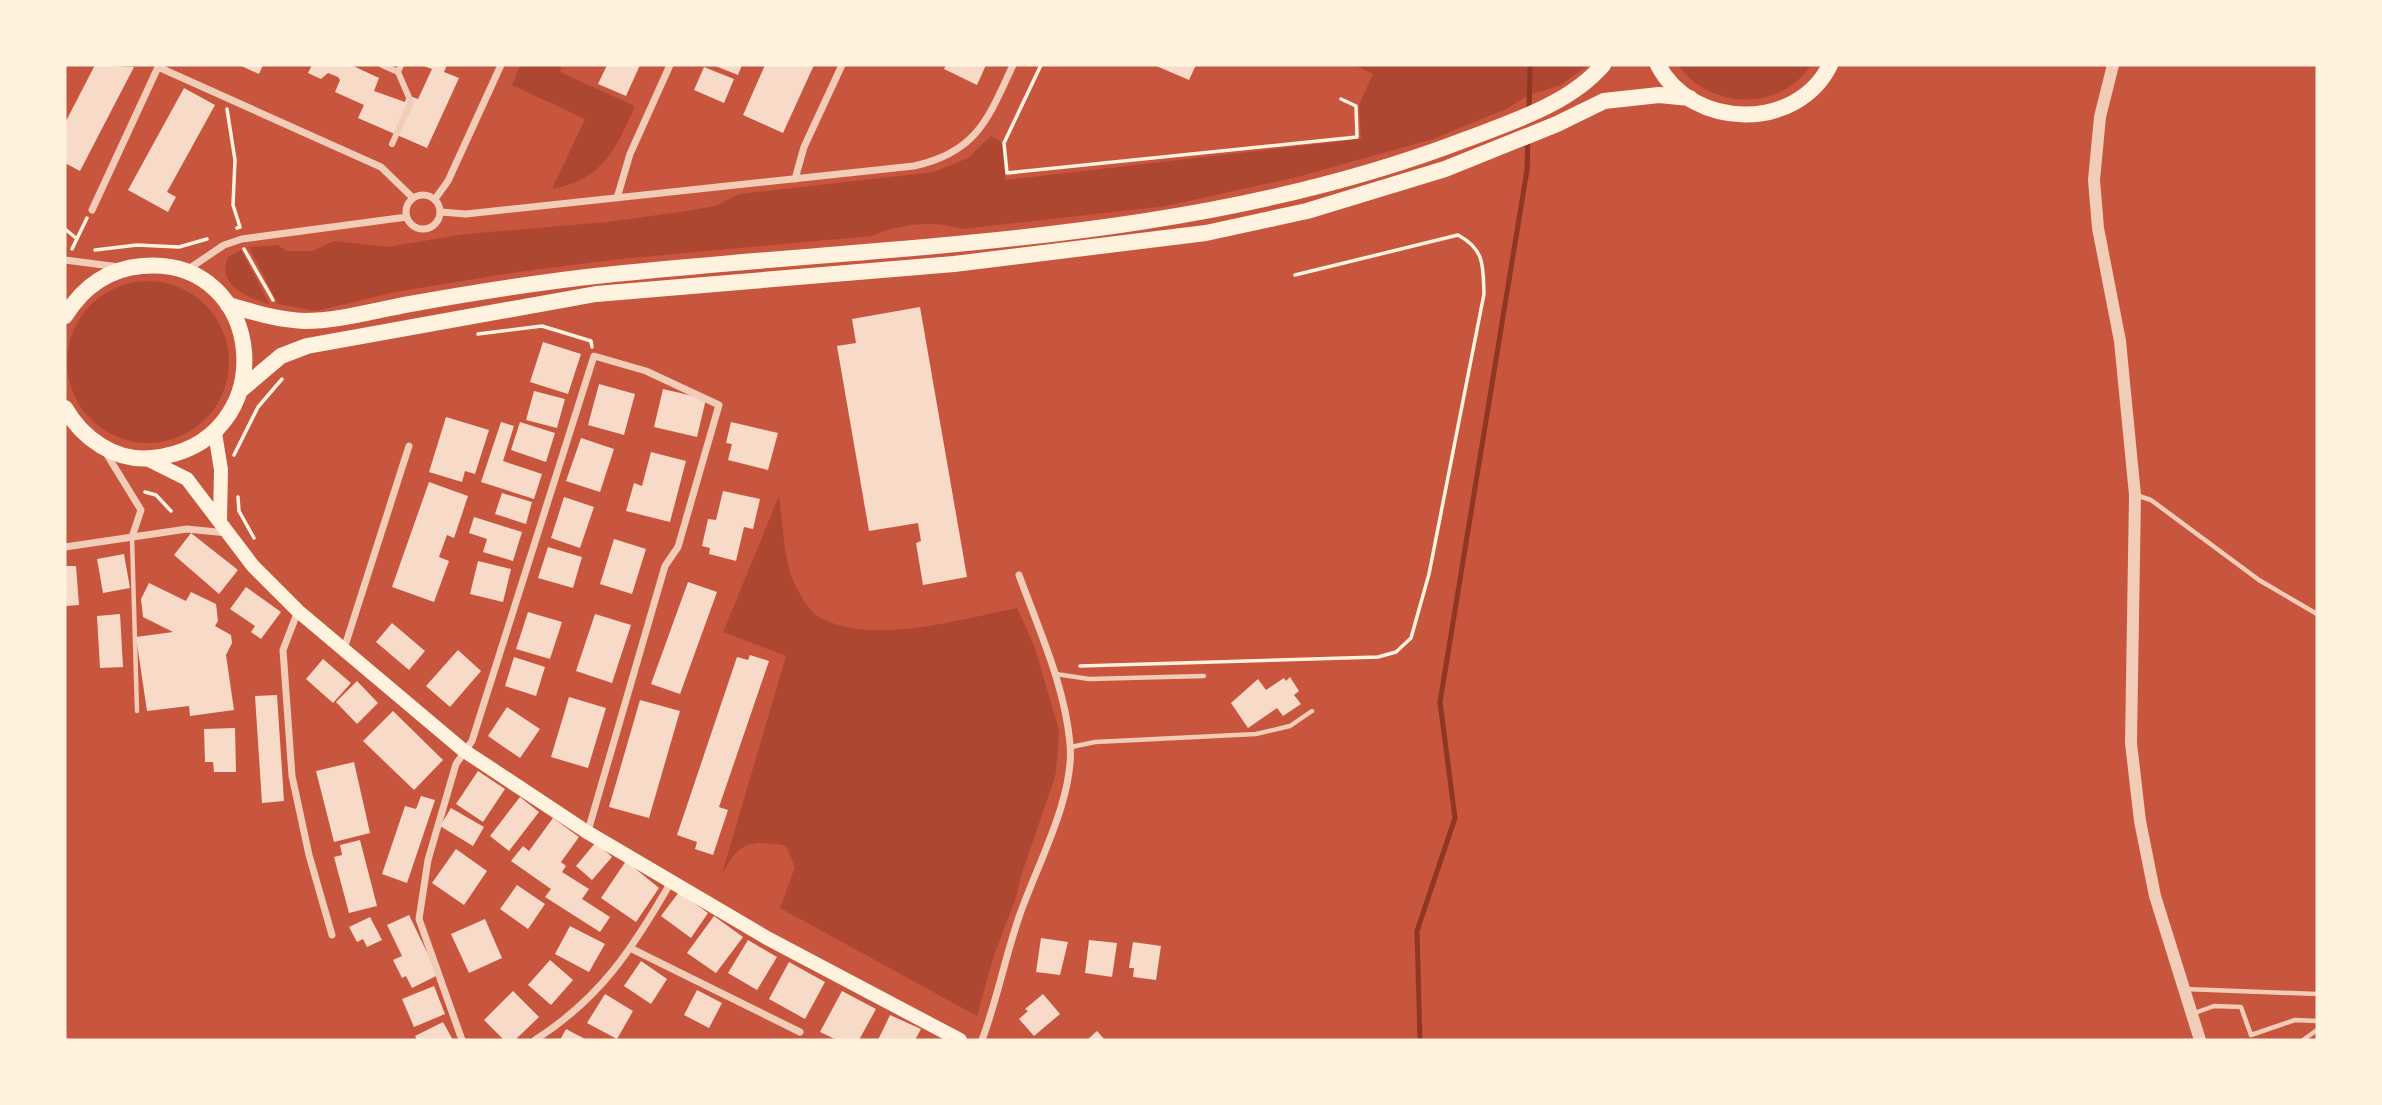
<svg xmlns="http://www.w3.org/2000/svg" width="2382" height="1105" viewBox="0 0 2382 1105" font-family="Lato,sans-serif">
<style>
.green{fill:#ae4732}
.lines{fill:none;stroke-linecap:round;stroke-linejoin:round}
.stream{stroke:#8f3625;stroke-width:5}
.building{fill:#f7dbc8}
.path{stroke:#fff3e0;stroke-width:3.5}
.service{stroke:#f1ccb7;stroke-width:4.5}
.pedestrian{stroke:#f1ccb7;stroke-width:6}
.minor{stroke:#f1ccb7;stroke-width:7}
.tertiary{stroke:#f1ccb7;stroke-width:12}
.secondary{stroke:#fff3e0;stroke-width:14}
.primary{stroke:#fff3e0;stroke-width:16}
</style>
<rect width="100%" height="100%" fill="#c8553d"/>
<path class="green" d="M520 65H555L562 68 560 72 635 106C615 150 604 179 552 189L585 119 512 85Z
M1354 65H1588L1561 85 1529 95 1506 109 1433 139 1297 177 1166 206 962 229C932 220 900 224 872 236L620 259 518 272 395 292 316 311 278 304 249 247 277 245 287 251H313L334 241 387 247 466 234 607 222 687 211 715 206 740 194 934 172 968 158 991 136 1003 143 1005 180 1361 139 1359 105 1373 74Z
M1678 65H1811C1780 112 1710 110 1678 65Z
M241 250 270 305C248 296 216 287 228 257Z
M67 362a81 81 0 1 1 162 0a81 81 0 1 1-162 0Z
M779 496C783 521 783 551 791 575 795 586 808 610 817 616 869 647 961 619 1017 608L1035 648 1059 730 1058 752 1055 777 1021 876 1016 898 994 955 977 1016 780 908 795 867 786 846C749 839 737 843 721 877L786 656 723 632Z"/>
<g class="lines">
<path class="stream" d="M1529 113 1530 65
M1420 1040 1417 931 1455 818 1440 702 1527 170 1528 137"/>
</g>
<path class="building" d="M95 65 134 67 80 171 65 163V123Z
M239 65H263L259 74Z
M312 65H351L379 78 374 91 405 102 407 95 418 99 432 69 421 65H447L444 72 459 78 427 148 358 118 364 105 335 92 340 80 338 77 328 73 321 79 308 73Z
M607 65H640L626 96 598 84Z
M713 65H742L738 75Z
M765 65H814L783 133 743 115Z
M946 65H986L977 85 944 69Z
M1154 65H1196L1189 80Z
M704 67 734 79 724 103 694 90Z
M184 88 215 105 167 192 176 197 168 212 128 190Z
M920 307 967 577 923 585 916 543 921 541 918 523 869 531 837 346 856 343 852 319Z
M543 342 581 354 568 394 530 382Z
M599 384 635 394 624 435 588 425Z
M663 389 706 399 697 437 654 427Z
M534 391 565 399 557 428 526 420Z
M446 417 489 430 475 474 465 471 462 482 429 472Z
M501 422 514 426 503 461 542 474 534 499 481 482Z
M520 422 555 433 546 462 511 450Z
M731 422 778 433 768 470 728 460 732 444 726 443Z
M581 438 614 449 600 492 566 481Z
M651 452 686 461 670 522 626 511 634 483 642 486Z
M429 482 468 496 454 538 447 535 439 557 449 561 434 602 392 587Z
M723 491 760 499 753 529 744 527 736 561 709 554 710 548 702 546 708 519 716 520Z
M502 493 532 502 526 524 495 514Z
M564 497 594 507 580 548 551 538Z
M474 517 522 532 513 561 483 552 487 539 469 533Z
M191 533 238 570 219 594 174 555Z
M614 539 646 549 632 594 600 584Z
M548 547 582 557 573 588 538 578Z
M124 554 130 588 103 593 97 559Z
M478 561 511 569 503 602 470 594Z
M65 566H76L79 605 65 606Z
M688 582 717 592 680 694 651 684Z
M149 583 186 601 191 592 216 604 218 621 215 626 231 635 232 643 226 655 234 710 190 716 189 706 147 711 136 637 173 632 143 617 141 599Z
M246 587 281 612 261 639 251 632 255 626 230 609Z
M528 612 562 622 550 659 516 649Z
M120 614 123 667 100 668 97 616Z
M595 614 631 625 612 683 576 671Z
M392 623 425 651 409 670 376 642Z
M458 650 481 671 450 707 426 686Z
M750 655 769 661 719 807 728 810 713 855 695 849 697 842 677 835 737 657 748 660Z
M514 657 545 667 536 696 505 686Z
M323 659 351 683 333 703 306 679Z
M1290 677 1299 691 1294 695 1301 704 1283 716 1277 708 1248 728 1231 703 1258 679 1266 690 1284 678 1286 681Z
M357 681 378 703 357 724 336 702Z
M277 695 284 801 262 803 255 696Z
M569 697 606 708 588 768 551 757Z
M640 700 680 711 649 818 609 807Z
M507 707 540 729 520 758 488 736Z
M393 711 443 760 414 790 363 741Z
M235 728 236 772H214L213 762H205L204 729Z
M354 762 370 833 334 842 316 771Z
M478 771 505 789 483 822 456 804Z
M421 796 435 800 407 883 382 874 405 806 416 809Z
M520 797 539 812 509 851 490 836Z
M451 808 484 827 473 846 440 826Z
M553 818 579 837 561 862 566 866 562 872 589 889 582 899 610 917 600 932 545 897 551 889 511 861 523 846 529 851Z
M360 840 377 906 349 913 334 857 342 855 340 845Z
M596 842 612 857 592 880 576 866Z
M456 849 487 871 464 905 432 883Z
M626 861 659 888 636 922 601 898Z
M517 885 545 904 528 929 500 909Z
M679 892 708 913 691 938 661 916Z
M409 915 438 975 412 988 406 976 402 978 393 960 402 956 387 925Z
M714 916 743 937 716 973 687 953Z
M370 917 382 940 367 947 363 939 357 942 349 927Z
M485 919 502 958 469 973 451 934Z
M570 926 605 944 589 972 555 954Z
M1041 938 1068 942 1060 975 1036 972Z
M748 940 777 957 757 990 728 973Z
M1089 940 1117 943 1112 977 1085 973Z
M1133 942 1161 946 1156 980 1133 977 1134 968H1129Z
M550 960 573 980 551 1005 528 985Z
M641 961 667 979 651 1004 624 986Z
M789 962 825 982 805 1019 769 999Z
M434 986 445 1014 414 1027 402 999Z
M697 990 722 1003 709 1028 684 1015Z
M513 991 539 1017 515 1040H504L484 1020Z
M842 991 876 1009 859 1040H837L820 1032Z
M605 994 633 1011 617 1039 587 1023Z
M1043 994 1060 1014 1034 1036 1019 1019 1028 1011 1025 1009Z
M890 1015 921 1029 915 1040H878Z
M443 1022 453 1040H417L415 1036Z
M566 1029 587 1040H560Z
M1097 1031 1105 1040H1087Z"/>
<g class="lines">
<path class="path" d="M1041 65 1004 143 1007 173 1357 137 1356 106 1341 99
M227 109 235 160 233 205 240 227 237 228
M65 229 76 238
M72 249 87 218
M244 249 273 300
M95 250 137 245 179 247 207 239
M478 334 542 326 591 341 592 347
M234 455 258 407 282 379
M145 492 156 495 171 511
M238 497 239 511 254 538
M1080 666 1378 657 1396 652 1411 638 1429 574 1484 294C1483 265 1485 250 1458 235L1295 275"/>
<path class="service" d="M2136 495 2151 500 2259 580 2317 614
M132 538 137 711
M1056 674 1089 679 1204 676
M1071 747 1095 742 1256 734 1290 726 1312 711
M2185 989 2317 994
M2192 1014 2214 1006 2241 1007 2251 1035 2295 1020 2317 1021
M2303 1040 2317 1030"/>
<path class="pedestrian" d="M382 65 398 72
M392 144 411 102 398 72 401 65"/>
<path class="minor" d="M158 67 381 167 413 198
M795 179 804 147 842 65
M406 212a17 17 0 1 1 34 0a17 17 0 1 1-34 0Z
M617 198 630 154 670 65
M435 199 448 181 501 65
M92 210 159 65
M441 212 466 214 914 166C977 152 988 119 1013 65
M65 260 119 267
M187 270 224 245 242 239 407 217
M106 453 141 510 132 537
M65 547 187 529 227 533
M298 611 283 650 292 776 309 855 332 935
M344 649 409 446
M632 949 800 1032
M462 1040 419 919 428 860 456 764 472 741 594 356 646 371 719 405 678 547 665 566 588 831
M535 1040C601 998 633 948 671 882
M982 1040C997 1000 1005 958 1019 917 1036 867 1075 797 1070 744 1065 686 1039 630 1019 575"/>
<path class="tertiary" d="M2113 65 2100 117 2094 180 2098 228 2120 341 2135 495 2131 743 2140 821 2155 896 2200 1040"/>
<path class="secondary" d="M215 433 221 470 220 520
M147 459 187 479 253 566 298 611 463 750 587 832 767 938 960 1040"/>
<path class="primary" d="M1658 65C1692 130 1797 132 1830 65
M228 305C253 312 278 320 304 321 339 321 376 310 410 304 477 292 545 281 614 274 900 244 1195 244 1467 139 1514 121 1569 104 1603 65
M65 316C83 287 107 269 142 266 268 255 285 444 152 458 115 462 82 438 65 408
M242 389 281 356 307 346 596 294 954 264 1206 233 1307 211 1445 169 1557 124 1604 101 1659 95 1690 98"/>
</g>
<rect width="2382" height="1105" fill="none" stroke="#fff3e0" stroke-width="133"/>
</svg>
